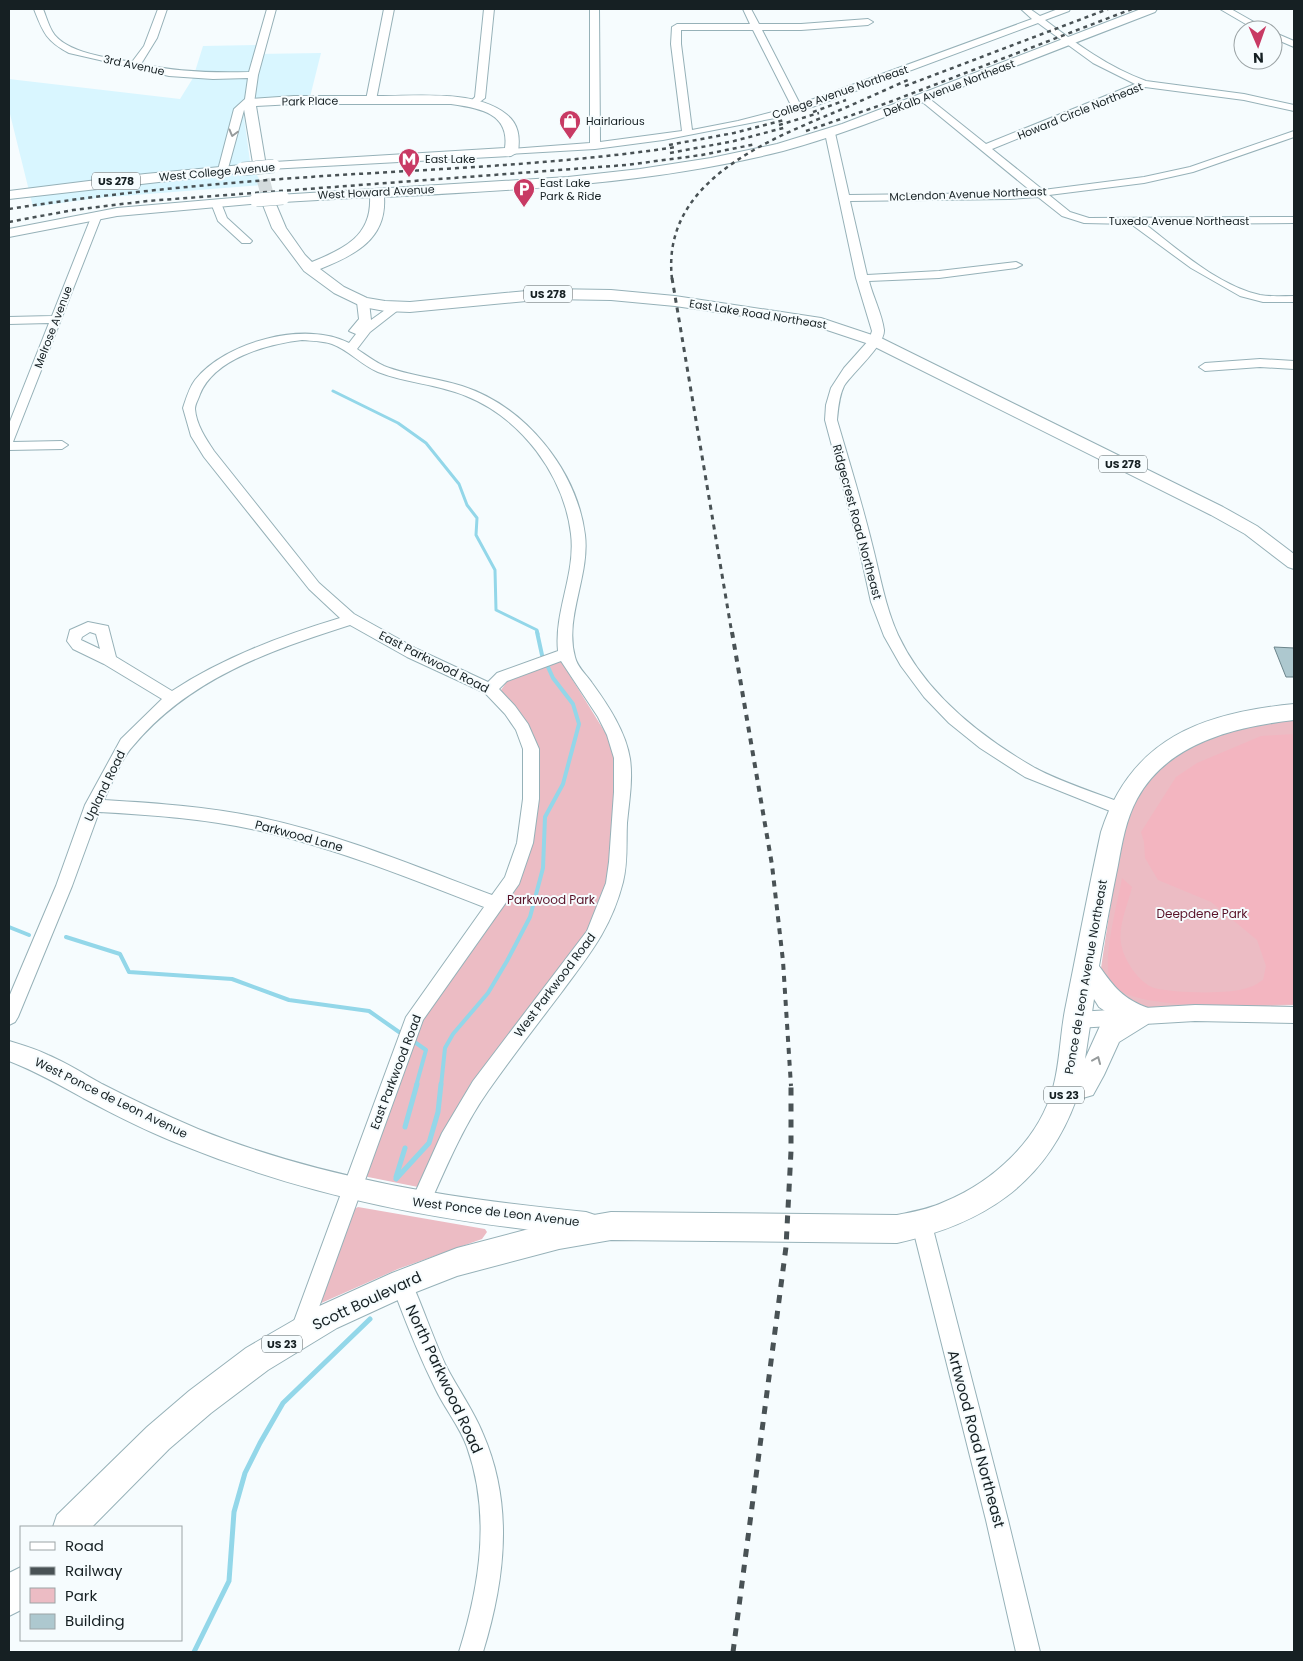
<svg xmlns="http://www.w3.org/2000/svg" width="1303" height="1661" viewBox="0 0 1303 1661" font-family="Poppins,sans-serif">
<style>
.built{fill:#d9f6ff}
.green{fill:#ecbcc4}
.forest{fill:#f3b5c0}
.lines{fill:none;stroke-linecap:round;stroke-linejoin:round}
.stream-far2{stroke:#93d7e9;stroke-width:3}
.stream-far1{stroke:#93d7e9;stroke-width:4}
.stream{stroke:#93d7e9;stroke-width:5}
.building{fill:#adc8cf;stroke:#6b848b}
.major-tunnel{stroke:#d4dbdd;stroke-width:13;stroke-dasharray:13 7;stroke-linecap:butt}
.minor-casing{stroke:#96b1b8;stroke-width:2}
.major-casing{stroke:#96b1b8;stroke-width:2}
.highway-casing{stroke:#96b1b8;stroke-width:2}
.minor{fill:#fff;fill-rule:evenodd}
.major{fill:#fff;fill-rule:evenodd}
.highway{fill:#fff;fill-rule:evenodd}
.rail-far3{stroke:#495255;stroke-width:2.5;stroke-dasharray:4 4;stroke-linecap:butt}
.rail-far2{stroke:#495255;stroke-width:3;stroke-dasharray:5 5;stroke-linecap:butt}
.rail-far1{stroke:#495255;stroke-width:4;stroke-dasharray:6 6;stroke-linecap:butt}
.rail{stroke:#495255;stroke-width:5;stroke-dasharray:8 8;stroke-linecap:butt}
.major-bridge-casing{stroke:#96b1b8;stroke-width:14;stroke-linecap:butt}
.major-bridge{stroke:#fff;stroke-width:13}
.oneway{stroke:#969b9c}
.labels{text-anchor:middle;stroke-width:4;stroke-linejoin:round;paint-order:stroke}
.far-street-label{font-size:11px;fill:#162023;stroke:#f6fcfe}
.far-poi-label{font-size:11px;fill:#162023;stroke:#f6fcfe;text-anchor:start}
.shield{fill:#f6fcfe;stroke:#596265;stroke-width:1}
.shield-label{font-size:11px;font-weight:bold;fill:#162023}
.street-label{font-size:12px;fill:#162023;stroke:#f6fcfe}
.park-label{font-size:12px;fill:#591228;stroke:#f6fcfe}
.near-street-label{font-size:15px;fill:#162023;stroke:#f6fcfe}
</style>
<rect width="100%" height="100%" fill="#f6fcfe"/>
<path class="built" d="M259 45 256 54 321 53 309 101 242 103 250 161 262 185 97 198 33 207 9 110V79L180 99 193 78 203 46Z"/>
<path class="green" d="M561 661 608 737 617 760 611 867 597 920 471 1083 418 1187 363 1176 415 1017 496 904 523 839 533 786 515 712 501 690 508 680Z
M1294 720V1005L1134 1011 1100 975C1105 939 1111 904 1116 869 1119 850 1120 827 1129 810 1160 746 1228 724 1294 720Z
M358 1207 485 1229 487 1232 482 1239 398 1269 319 1304 354 1209Z"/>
<path class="forest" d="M1294 734V1004C1262 1004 1122 1014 1110 980 1102 960 1118 901 1122 878L1132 887C1128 904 1118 926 1121 943 1123 959 1139 983 1154 988 1174 993 1231 995 1250 987 1255 986 1259 982 1263 980L1266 966 1257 940 1211 902 1158 880 1145 858 1144 842 1141 832 1176 777 1197 763 1261 736Z"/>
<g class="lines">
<path class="stream-far2" d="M333 391 398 423 426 443 459 484 467 505 477 518 476 535 495 570 496 610 537 630 538 634"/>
<path class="stream-far1" d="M537 632 542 655
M9 927 29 935
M66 937 120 954 129 972 232 979 289 1000 369 1011 399 1032
M416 1043 426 1050 416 1086
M441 1086 445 1048 453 1034 488 993 507 961 530 917 543 868 545 817 563 784 579 724 573 704 553 678 548 667"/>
<path class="stream" d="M405 1127 417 1084
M396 1177 405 1148
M396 1179 429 1143 438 1112 441 1084
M194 1652 229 1581 234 1512 245 1473 260 1443 283 1403 370 1319"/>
</g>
<path class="building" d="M1274 647 1294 648V677H1286Z"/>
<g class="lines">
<path class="major-tunnel" d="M258 160 270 205"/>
<g class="minor-casing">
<path id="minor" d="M34 9H43C46 16 48 24 52 31 64 53 110 58 132 62L144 46 158 9H167L157 38 141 64C177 72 212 73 249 72L267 9H276L258 75 254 103 244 110 227 172H219L218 170 234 109 245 99 248 78 213 79 169 76 69 53C46 41 43 32 34 9Z
M384 9H394L376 100 371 103 366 100Z
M484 9H494L485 98 473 107 468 104 475 97Z
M590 9H599L600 142 682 131 671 44 672 27 677 24H750L743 9H751L759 24H801L868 19 873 22 868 25 801 30H762L800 104 1032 19 1021 9H1030L1040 16 1058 9H1070L1069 11 1045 20C1077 44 1108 67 1146 81L1244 94 1294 105V111L1244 100 1145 87 992 149 1043 190 1144 177 1190 167 1294 131V137L1193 172 1144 183 1049 195 1070 212 1089 218 1294 217V223L1145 224C1179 250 1217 285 1260 295 1271 297 1283 296 1294 296V302H1263L1240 296 1191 268 1131 224 1084 223 1062 216 1038 197 1009 199 850 201 867 275 939 271 1016 262 1022 265 1016 268 939 278 869 281C873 297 882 314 884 330 885 345 853 372 844 386 839 396 838 409 837 420 849 461 862 503 872 544 880 575 885 606 898 635 925 693 981 737 1035 768 1061 782 1099 794 1127 805L1129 809 1127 813 1121 815 1115 813 1025 777 980 748 949 723 924 697 901 666 884 636 871 602 858 543 825 420 826 405 831 388 844 368 869 340 872 331 856 278 825 133 830 130 835 133 849 195 1009 193 1031 191 920 100V96H926L986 144 1135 84 1093 63 1038 23 815 106 775 118 663 140 595 149 507 154 506 152 511 149 590 143ZM681 30H753L792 107 738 121 692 130 681 44Z
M1220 9H1231L1268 30H1256Z
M1273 32 1294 41V47L1273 38Z
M216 200 221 203 227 218 250 239 252 241 250 243H242L218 221 211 203Z
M97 212 102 215 13 442 62 441 68 445 62 449 9 450V424L49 323 9 324V317L52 316 92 215Z
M363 299 369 302 371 320 392 305 396 304 402 307 370 332 357 349C366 355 375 362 384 366 409 376 437 378 462 386 525 406 577 470 585 535 590 576 564 617 575 657 577 667 586 674 592 683 608 705 626 732 630 759 633 780 629 802 627 823 626 843 628 862 623 882 611 929 589 955 561 993 536 1026 511 1058 488 1091 462 1128 445 1170 427 1210L420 1213 413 1210 410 1204 442 1133 473 1081 587 931 606 883 609 862 614 792V758L607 735 598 717 561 661 507 681 499 689 515 706 528 724 539 749V799L533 843 519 884 423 1020 310 1332 307 1339 300 1342 293 1339 290 1332 406 1017 484 907C412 879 340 850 265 832 210 819 154 815 99 812L72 886 18 1017 15 1022 9 1025V997L56 886 85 805 121 739 162 699 104 664 73 649 67 641 70 630 88 622 108 626 116 657 172 691C224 657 281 636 340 618L309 589 204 457 191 436 183 408C186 399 189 388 195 380 225 342 305 320 349 343L356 334 349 331 359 319 357 302ZM302 340C313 341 323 341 332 344 349 350 361 365 378 372 406 383 437 384 466 396 521 418 564 475 571 534 576 574 554 611 558 651L497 673 488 682 417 649 354 614 319 583 214 451C206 439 196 424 195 409 195 404 199 398 200 394 215 358 268 344 302 340ZM350 625 407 657 485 693 505 714 516 730 523 749V799L517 843 505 877 492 895C417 867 341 835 262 818 210 807 157 803 104 800 112 783 121 759 133 746 190 678 269 651 350 625ZM90 632 96 634 100 649 81 640 82 637Z
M1260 359 1294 361V369L1260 367 1205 371 1199 367 1205 363Z
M1195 1005 1294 1007V1023L1195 1021 1077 1028 1071 1025 1068 1020 1071 1015 1077 1012Z
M922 1216 929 1218 932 1225 1008 1520 1040 1652H1016L986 1520 912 1225 915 1218Z
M402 1273 409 1276C422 1305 432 1335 445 1364 457 1388 473 1409 483 1434 514 1505 505 1580 483 1652H459C480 1585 491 1515 467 1447 460 1427 445 1409 436 1390 421 1360 408 1328 396 1296L392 1283 395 1276Z"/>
</g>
<g class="major-casing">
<path id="major" d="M1141 9H1157L1155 12C1085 39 1015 66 946 93 892 114 839 136 783 151 653 184 518 190 384 197 387 239 355 255 320 269L344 287 367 298 385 301 410 302 548 289 611 290 675 296 821 318 881 338 1223 507 1257 526 1294 554V569L1288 567 1245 534 1211 515 869 344 818 327 675 306 611 300 548 299 410 312 385 311 363 307 334 293 304 271 272 228 263 205 265 202H275L286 228 305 255 312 262C344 249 372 236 370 197L283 202 276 198 278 195 568 177 640 169 711 158 777 144 842 124Z
M294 96C324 96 353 96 383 96 419 96 476 90 506 114 519 124 520 137 518 152L511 156 269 169 267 166 274 162 505 148C510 113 479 108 451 104H294L256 106 265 160 263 163H253L243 103 249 99Z
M242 165 249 169 247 172 9 199V191L145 174Z
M256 196 263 200 261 203 117 216 9 237V229L117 208Z
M9 1041C22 1045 36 1049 48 1055 67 1063 84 1074 102 1084 133 1100 165 1115 198 1129 322 1179 454 1199 586 1212L595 1215 599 1224 595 1233 586 1236C444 1222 315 1199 182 1145 148 1132 115 1115 83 1098 58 1084 35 1071 9 1061Z"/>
</g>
<g class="highway-casing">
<path id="highway" d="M1294 704V720C1236 727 1168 742 1137 799 1126 819 1122 843 1118 865 1111 899 1105 932 1099 966 1114 987 1123 999 1148 1008L1152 1016 1148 1024 1119 1042 1104 1075 1093 1095 1076 1100C1045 1185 982 1224 897 1243L611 1240 559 1249 457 1276 411 1294 337 1328 268 1370 211 1413 169 1449 92 1527H53L57 1515 147 1427 189 1391 246 1348 315 1308 392 1273 457 1248 559 1221 611 1212 897 1215C913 1212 929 1209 944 1202 993 1182 1039 1140 1053 1088 1060 1063 1060 1036 1065 1010 1077 951 1088 891 1101 832 1131 738 1203 713 1294 704ZM1094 999 1099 1007 1114 1017 1100 1026 1085 1059Z
M21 1567V1610L9 1616V1573Z"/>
</g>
<use href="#minor" class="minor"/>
<use href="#major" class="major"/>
<use href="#highway" class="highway"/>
<path class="rail-far3" d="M905 86 1108 9
M813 112 846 100
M779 125 819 113
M806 131 887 103 1132 9
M669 145 734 133 784 120
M670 153 734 141 787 127
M9 209C104 194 199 185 295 178 422 169 550 166 676 147
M9 222 73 210 147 201 626 165 702 155 756 144
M672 279C661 184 761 143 833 113 859 102 885 90 910 79"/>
<path class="rail-far2" d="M672 278 732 634"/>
<path class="rail-far1" d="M732 632 772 865 783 961 791 1086"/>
<path class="rail" d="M733 1652 786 1247 791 1151V1084"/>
<g class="major-bridge-casing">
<path id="major-bridge" d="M242 169 274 166
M256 200 283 198"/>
</g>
<use href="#major-bridge" class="major-bridge"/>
</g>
<defs><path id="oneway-chevron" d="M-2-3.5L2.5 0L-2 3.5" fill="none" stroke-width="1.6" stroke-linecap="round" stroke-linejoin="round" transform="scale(1.25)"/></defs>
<g class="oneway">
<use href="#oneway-chevron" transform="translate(233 133) rotate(105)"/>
<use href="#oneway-chevron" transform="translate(1097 1060) rotate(-67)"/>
</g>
<defs>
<g id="shop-pin" transform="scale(1.125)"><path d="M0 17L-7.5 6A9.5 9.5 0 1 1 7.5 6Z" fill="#c83a64" stroke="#f6fcfe"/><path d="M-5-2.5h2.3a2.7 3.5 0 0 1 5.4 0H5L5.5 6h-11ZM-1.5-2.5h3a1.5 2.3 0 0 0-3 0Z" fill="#fff"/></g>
<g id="metro-pin" transform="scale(1.125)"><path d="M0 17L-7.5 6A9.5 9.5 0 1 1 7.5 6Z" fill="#c83a64" stroke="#f6fcfe"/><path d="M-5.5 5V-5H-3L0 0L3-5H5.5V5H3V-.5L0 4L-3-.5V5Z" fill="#fff"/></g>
<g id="parking-pin" transform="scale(1.125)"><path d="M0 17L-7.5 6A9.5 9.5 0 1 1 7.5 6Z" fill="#c83a64" stroke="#f6fcfe"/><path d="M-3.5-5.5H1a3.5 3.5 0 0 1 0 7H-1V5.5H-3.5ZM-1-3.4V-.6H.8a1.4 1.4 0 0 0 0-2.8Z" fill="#fff"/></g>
</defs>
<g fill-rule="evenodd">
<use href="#shop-pin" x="570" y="121"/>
<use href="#metro-pin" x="409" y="159"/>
<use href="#parking-pin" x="524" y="189"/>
</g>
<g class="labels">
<g class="far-street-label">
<text transform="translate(134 65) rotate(12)" y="4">3rd Avenue</text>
<text transform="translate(949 88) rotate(-21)" y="4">DeKalb Avenue Northeast</text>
<text transform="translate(840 92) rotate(-19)" y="4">College Avenue Northeast</text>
<text transform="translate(310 101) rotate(-1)" y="4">Park Place</text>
<text transform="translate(1080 111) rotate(-22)" y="4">Howard Circle Northeast</text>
<text transform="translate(217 172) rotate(-5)" y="4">West College Avenue</text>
<text transform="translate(376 192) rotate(-3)" y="4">West Howard Avenue</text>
<text transform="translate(968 194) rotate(-2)" y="4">McLendon Avenue Northeast</text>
<text x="1179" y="225">Tuxedo Avenue Northeast</text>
<text transform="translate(758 314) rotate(9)" y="4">East Lake Road Northeast</text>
<text transform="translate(53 327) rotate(-69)" y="4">Melrose Avenue</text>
</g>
<g class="far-poi-label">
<text x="586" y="125">Hairlarious</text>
<text x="425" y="163">East Lake</text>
<text x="540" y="187">East Lake<tspan x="540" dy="13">Park &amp; Ride</tspan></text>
</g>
<g class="shield">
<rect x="92" y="172.5" width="48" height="17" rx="4"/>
<rect x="524" y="285.5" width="48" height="17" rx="4"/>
<rect x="1099" y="455.5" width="48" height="17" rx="4"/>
<rect x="1044" y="1086.5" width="40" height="17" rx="4"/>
<rect x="262" y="1335.5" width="40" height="17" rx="4"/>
</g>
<g class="shield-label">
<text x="116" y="185">US 278</text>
<text x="548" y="298">US 278</text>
<text x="1123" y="468">US 278</text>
<text x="1064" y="1099">US 23</text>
<text x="282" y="1348">US 23</text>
</g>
<g class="street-label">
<text transform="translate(857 522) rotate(75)" y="4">Ridgecrest Road Northeast</text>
<text transform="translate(434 662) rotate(27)" y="4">East Parkwood Road</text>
<text transform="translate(105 786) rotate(-64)" y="4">Upland Road</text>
<text transform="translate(299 836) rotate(15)" y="4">Parkwood Lane</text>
<text transform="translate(1086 977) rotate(-80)" y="4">Ponce de Leon Avenue Northeast</text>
<text transform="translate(555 985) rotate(-53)" y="4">West Parkwood Road</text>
<text transform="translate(396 1072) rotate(-69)" y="4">East Parkwood Road</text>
<text transform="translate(111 1098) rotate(26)" y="4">West Ponce de Leon Avenue</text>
<text transform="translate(496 1212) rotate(7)" y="4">West Ponce de Leon Avenue</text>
</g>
<g class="park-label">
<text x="551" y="904">Parkwood Park</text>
<text x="1202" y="918">Deepdene Park</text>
</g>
<g class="near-street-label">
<text transform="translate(367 1301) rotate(-25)" y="5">Scott Boulevard</text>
<text transform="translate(444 1379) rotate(65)" y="5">North Parkwood Road</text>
<text transform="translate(976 1439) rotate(75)" y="5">Artwood Road Northeast</text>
</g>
</g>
<rect width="1303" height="1661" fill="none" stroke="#162023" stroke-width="20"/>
<rect x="20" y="1526" width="162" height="115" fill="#f6fcfe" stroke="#9ca4a6"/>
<rect x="30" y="1542" width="25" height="8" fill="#ffffff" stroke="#9ca4a6"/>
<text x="65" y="1551" font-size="15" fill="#162023">Road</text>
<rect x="30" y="1567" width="25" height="8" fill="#495255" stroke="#9ca4a6"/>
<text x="65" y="1576" font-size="15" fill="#162023">Railway</text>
<rect x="30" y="1588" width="25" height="15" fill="#ecbcc4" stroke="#9ca4a6"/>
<text x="65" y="1601" font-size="15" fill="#162023">Park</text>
<rect x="30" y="1614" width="25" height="15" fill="#adc8cf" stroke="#9ca4a6"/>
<text x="65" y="1626" font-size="15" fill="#162023">Building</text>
<g transform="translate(1258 45) rotate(178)"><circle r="24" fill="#f6fcfe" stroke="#9ca4a6"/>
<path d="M0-4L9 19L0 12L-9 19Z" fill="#c83a64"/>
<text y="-8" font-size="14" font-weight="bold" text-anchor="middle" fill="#162023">N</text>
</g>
</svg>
